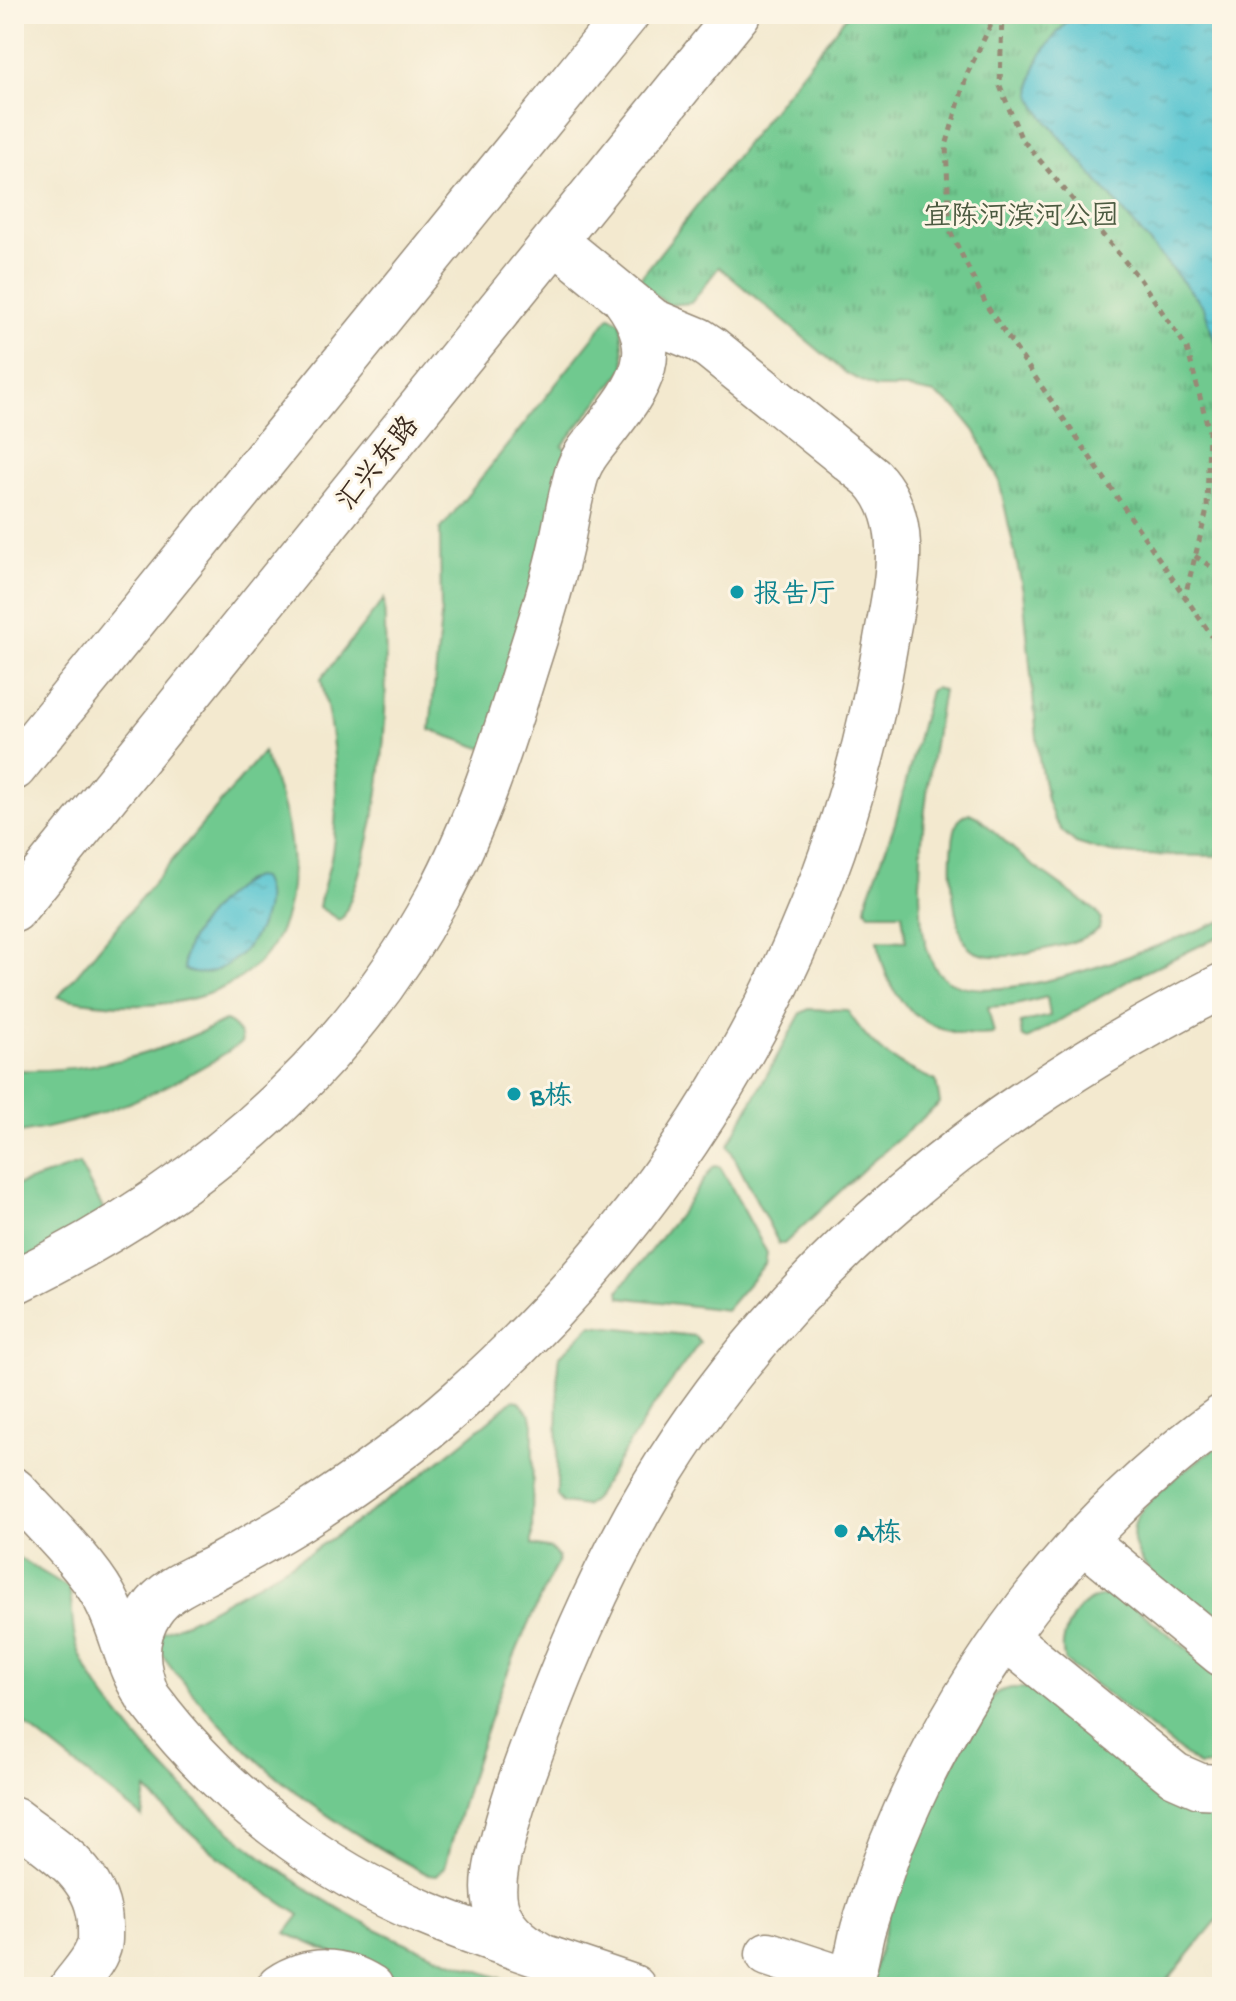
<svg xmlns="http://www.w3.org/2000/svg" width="1236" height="2001" viewBox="0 0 1236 2001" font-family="'Gochi Hand','LXGW WenKai TC',sans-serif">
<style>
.green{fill:#6fc98f;stroke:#557a56;stroke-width:2}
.park{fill:url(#park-tufts);stroke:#557a56;stroke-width:2}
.water{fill:url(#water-ripples);stroke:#4a7877;stroke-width:2}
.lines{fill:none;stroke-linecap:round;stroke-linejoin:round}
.minor-casing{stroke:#978a76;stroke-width:47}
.major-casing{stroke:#978a76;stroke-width:47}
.path{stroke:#978a76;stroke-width:5;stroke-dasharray:6 6;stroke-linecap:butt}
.minor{stroke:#fff;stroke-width:44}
.major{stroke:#fff;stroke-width:44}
.culture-dot{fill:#0f9aa8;stroke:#fcf5e5;stroke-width:3}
.labels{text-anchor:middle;stroke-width:6;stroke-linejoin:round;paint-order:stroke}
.park-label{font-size:28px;fill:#4b5a40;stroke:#fcf5e5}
.street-label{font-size:28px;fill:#3b2a1e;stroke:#fcf5e5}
.culture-label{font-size:28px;fill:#0d838f;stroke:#fcf5e5;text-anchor:start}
</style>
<defs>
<pattern id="park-tufts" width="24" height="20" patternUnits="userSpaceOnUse" patternTransform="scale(2)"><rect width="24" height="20" fill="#6fc98f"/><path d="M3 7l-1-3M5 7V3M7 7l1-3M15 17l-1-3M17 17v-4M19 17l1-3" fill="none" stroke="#5ca374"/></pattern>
<pattern id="water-ripples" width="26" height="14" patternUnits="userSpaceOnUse" patternTransform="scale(2)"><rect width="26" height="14" fill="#59c5d0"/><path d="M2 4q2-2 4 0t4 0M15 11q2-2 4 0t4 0" fill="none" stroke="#4ea9b2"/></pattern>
</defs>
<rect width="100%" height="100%" fill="#fcf5e5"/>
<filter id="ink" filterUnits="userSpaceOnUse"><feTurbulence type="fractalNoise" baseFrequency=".0125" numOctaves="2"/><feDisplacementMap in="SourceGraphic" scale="16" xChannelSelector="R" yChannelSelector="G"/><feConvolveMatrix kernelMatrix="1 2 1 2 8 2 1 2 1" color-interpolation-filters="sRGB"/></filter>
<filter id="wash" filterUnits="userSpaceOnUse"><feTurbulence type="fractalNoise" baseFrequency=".006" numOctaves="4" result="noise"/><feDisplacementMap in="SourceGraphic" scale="32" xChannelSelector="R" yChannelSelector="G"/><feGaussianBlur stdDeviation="1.8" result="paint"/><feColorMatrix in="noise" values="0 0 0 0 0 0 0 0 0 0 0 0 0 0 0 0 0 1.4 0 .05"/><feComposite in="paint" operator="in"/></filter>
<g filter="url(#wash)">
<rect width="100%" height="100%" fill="#f3e9cf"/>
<path class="green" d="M610 316 621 322 625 368 562 446 571 453 487 750 430 730 441 616 440 530Z
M384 599C389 711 387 811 344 916L339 920 319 907C322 889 329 871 332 853 341 794 335 737 321 679Z
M934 688 943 690C934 745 894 946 947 980 1000 1013 1165 943 1222 921V935L1135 977 1027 1039 1022 1036 1020 1023 1050 1016 1047 997 1016 1005 988 1007 994 1034C928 1040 886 1005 878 940L906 941 902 913H869L866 909V903L895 823 930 691Z
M263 752C276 784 289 817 291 852 303 998 172 1021 58 997Z
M969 813 978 817 1028 862 1096 911 1101 919 1099 929C1083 942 1055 947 1035 951 1016 956 991 960 973 951 950 938 946 839 959 820 961 816 966 815 969 813Z
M809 1009 847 1010C875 1053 892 1061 936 1081L940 1103 866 1167 784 1244H779L728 1145 801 1013Z
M225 1021C232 1023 244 1035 241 1043 173 1089 95 1122 14 1134V1070C96 1072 152 1056 225 1021Z
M79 1164 107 1216 14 1272V1186Z
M717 1166 721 1168 767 1253 765 1264 726 1310 620 1297 619 1290 682 1211 713 1167Z
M591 1325 695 1336 700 1342 652 1408 594 1499 586 1506 563 1503 557 1496 558 1362 559 1357Z
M513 1400 519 1401 531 1416 533 1424 532 1545 551 1549 558 1557V1563C547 1580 540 1600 531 1618 494 1698 467 1782 445 1867L437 1876 429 1875C316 1817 236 1754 159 1651L160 1633C190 1623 220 1604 248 1589 344 1536 430 1472 513 1400Z
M1222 1442V1632C1194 1609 1113 1561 1138 1516 1152 1492 1200 1460 1222 1442Z
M14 1555 69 1588C74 1610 70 1632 80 1654 95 1689 122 1719 146 1748 215 1828 315 1905 413 1946 450 1962 489 1974 527 1987H393L361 1966 286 1933 300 1915C243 1879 193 1838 146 1790L142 1817 14 1716Z
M1113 1595 1126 1600 1222 1677V1762L1215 1765 1199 1766 1065 1661C1057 1640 1073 1608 1093 1599 1099 1596 1107 1596 1113 1595Z
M1011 1688H1035L1222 1804V1914L1162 1987H870L889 1913 925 1816 984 1704 998 1692Z"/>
<path class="park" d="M848 14H1222V856L1135 855 1102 851 1076 843 1062 831 1054 819 1047 800 1039 759 1023 591 999 480 975 431 957 409 935 394 906 388H876L847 374 719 267 691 303 668 305 638 281Z"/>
<path class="water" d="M1075 14H1222V365L1204 307 1045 119C1041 112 1034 104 1032 96 1027 64 1054 35 1075 14Z
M254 877 261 878C284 917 227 990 185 970 176 941 228 886 254 877Z"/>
</g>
<g filter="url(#ink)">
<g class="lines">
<g class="minor-casing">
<path id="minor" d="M14 1282C191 1196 343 1073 437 898 476 826 502 745 526 667 538 630 550 592 559 554 566 526 569 497 578 470 583 456 593 445 602 434 639 386 666 354 624 298
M14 1490C41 1520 85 1562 104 1596 124 1631 125 1667 151 1701 220 1793 320 1870 427 1914 494 1942 564 1963 633 1987
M1083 1540 1222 1654
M1005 1637 1175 1775 1200 1786 1222 1787
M148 1698C136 1668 132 1640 151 1611 167 1587 196 1578 220 1565 247 1550 274 1535 300 1519 356 1483 411 1444 460 1400 682 1202 836 942 885 646 894 591 915 523 872 478L711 348 699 340 653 321 555 241
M14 1819C51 1848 101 1874 100 1927 100 1935 101 1944 97 1951 92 1964 80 1976 72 1987
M539 1954C487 1925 488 1891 503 1839 509 1816 516 1793 524 1771 559 1674 599 1577 652 1488 785 1265 993 1102 1222 986
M768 1954 850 1981
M279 1987C309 1967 341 1968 371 1987
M847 1987C856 1970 858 1948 863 1929 872 1900 881 1871 892 1843 961 1674 1074 1524 1222 1417"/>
</g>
<g class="major-casing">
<path id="major" d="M14 768 627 14
M14 910 738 14"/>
</g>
<path class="path" d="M996 14 967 74 946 146 950 231 988 308 1222 651
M1002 14 1000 86 1021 138 1139 278 1187 348 1209 431 1207 510 1185 596
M1195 556 1222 574"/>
<use href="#minor" class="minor"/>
<use href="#major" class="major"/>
</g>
</g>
<g class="culture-dot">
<circle cx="737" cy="592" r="8"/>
<circle cx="514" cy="1094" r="8"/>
<circle cx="841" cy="1531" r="8"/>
</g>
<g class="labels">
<g class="park-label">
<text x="1021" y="224">宜陈河滨河公园</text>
</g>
<g class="street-label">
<text transform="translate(376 462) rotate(-51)" y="10">汇兴东路</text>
</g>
<g class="culture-label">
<text x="753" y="602">报告厅</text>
<text x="530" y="1104">B栋</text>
<text x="857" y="1541">A栋</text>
</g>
</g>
<rect width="1236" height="2001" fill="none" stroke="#fcf5e5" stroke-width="48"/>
</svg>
